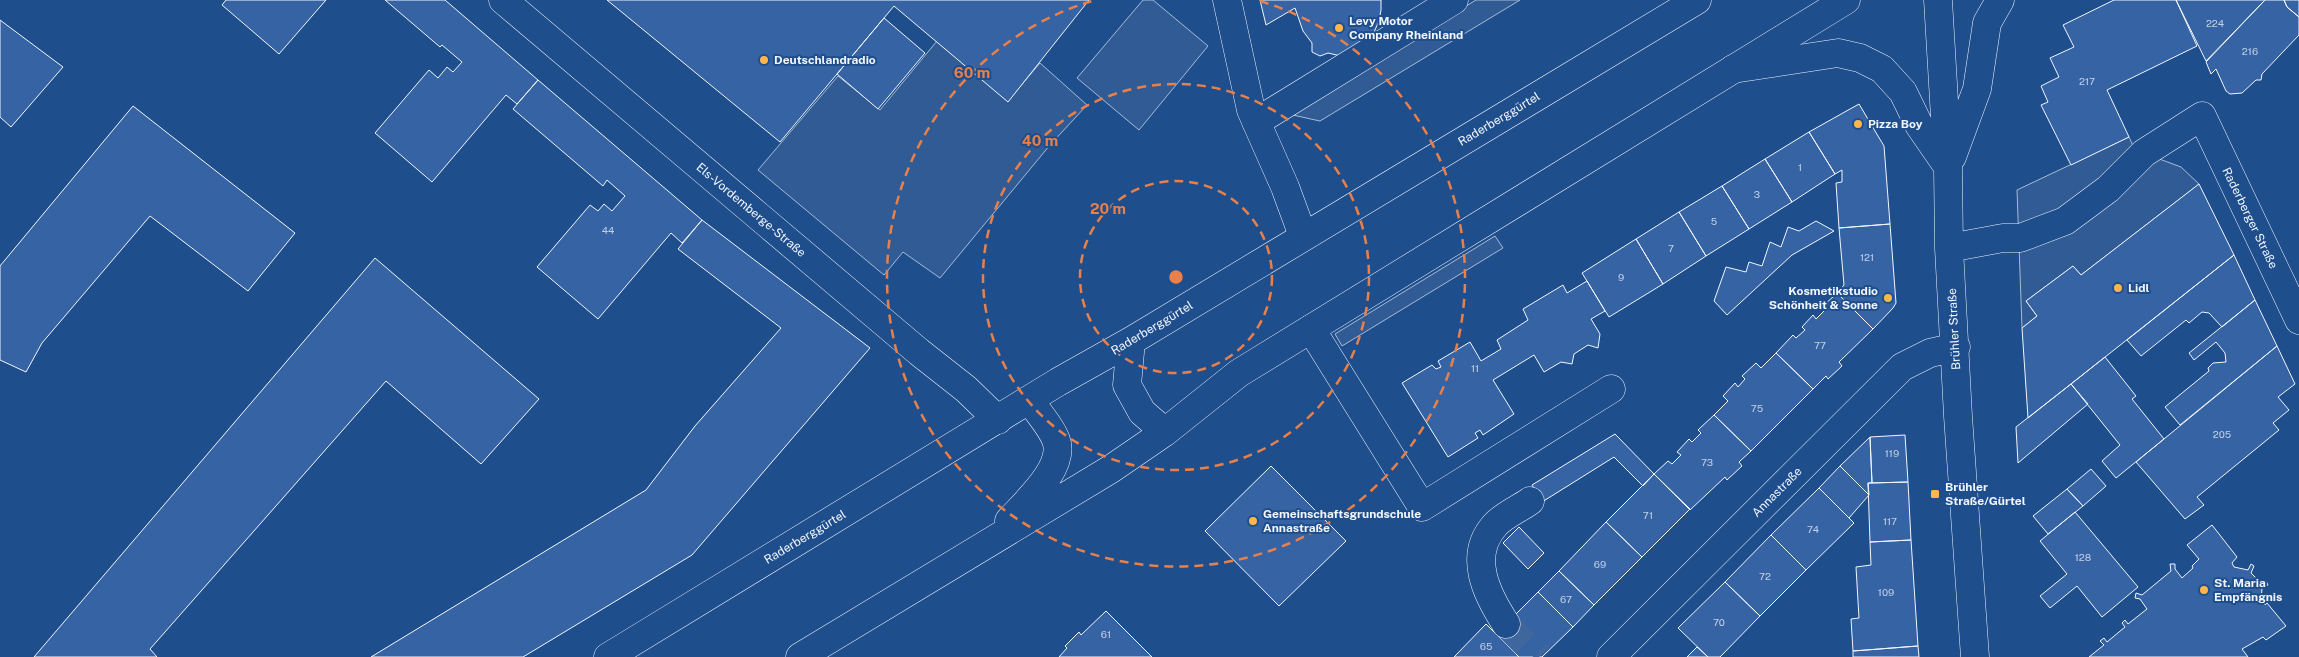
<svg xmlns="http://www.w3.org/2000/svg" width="2299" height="657" viewBox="0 0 2299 657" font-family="'Public Sans',sans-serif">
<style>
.parking{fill:#305b95;stroke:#a8bbd7}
.building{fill:#3563a3;stroke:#f2f6ff}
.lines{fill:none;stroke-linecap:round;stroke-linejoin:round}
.minor-tunnel{stroke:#3f679d;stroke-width:28;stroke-dasharray:28 14;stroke-linecap:butt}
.minor-casing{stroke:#f2f6ff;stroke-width:29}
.major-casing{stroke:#f2f6ff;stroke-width:29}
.minor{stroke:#1f4e8c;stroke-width:28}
.major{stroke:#1f4e8c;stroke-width:28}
.ring{fill:none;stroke:#ea8049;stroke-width:2.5;stroke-dasharray:9 6}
.poi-dot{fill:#ffb74d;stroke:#1f4e8c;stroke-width:2}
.labels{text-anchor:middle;stroke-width:4;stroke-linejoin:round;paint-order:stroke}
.number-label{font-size:10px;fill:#c3d1e8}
.poi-label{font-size:12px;font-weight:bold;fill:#f2f6ff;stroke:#1f4e8c;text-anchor:start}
.street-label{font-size:12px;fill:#f2f6ff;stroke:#1f4e8c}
.centre{fill:#ea8049;stroke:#1f4e8c;stroke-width:2.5}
.ring-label{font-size:15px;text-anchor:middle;font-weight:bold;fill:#ea8049;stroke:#1f4e8c;stroke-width:4;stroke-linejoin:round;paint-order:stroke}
</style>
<rect width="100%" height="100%" fill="#1f4e8c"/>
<path class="parking" d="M1143 0H1153L1208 46 1139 130 1077 78Z
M1476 0H1520L1320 121 1288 114Z
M937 41 1008 101 1040 63 1087 105 1050 145 940 278 903 252 884 275 758 170 838 76 880 110Z
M2129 137 2135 150 2181 167 2199 184 2081 275 2073 266 2026 301 2037 316 2022 328 2017 190Z
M1495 236 1503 248 1342 346 1335 334Z"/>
<path class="building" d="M226 0H326L279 54 222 5Z
M385 0H445L538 80 517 104 506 95 432 182 375 133 429 70 438 78 447 67 453 72 462 62 442 45 440 47Z
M607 0H1089L1008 102 894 6 780 142Z
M1260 0H1381V10L1379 21 1371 39 1341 56 1328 53 1320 56 1312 52V43L1303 31 1295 8 1266 25Z
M2114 0H2176L2197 46 2107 90 2129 137 2071 165 2041 105 2048 102 2041 86 2059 77 2050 58 2074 47 2063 25Z
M2176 0H2265L2206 61Z
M2265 0H2284L2287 7 2299 17V35L2262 74 2261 80H2256L2242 93 2230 94 2226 91 2216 69 2211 74 2206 62Z
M2284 0H2299V17L2287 7Z
M884 18 925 53 878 109 837 74Z
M0 20 63 67 11 127 0 117Z
M538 80 702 220 682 243 671 233 598 319 537 267 590 205 598 211 604 204 612 211 625 196 607 180 603 186 513 109Z
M1859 104 1884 146 1890 224 1839 228 1836 183 1842 182V170L1835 174 1809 132Z
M133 106 295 233 248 291 150 216 42 343 26 372 0 360V266Z
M1809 132 1835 174 1792 202 1765 159Z
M1765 159 1792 202 1749 229 1722 186Z
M2199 184 2234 255 2028 418 2022 328 2037 316 2026 301 2073 266 2081 275Z
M1722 186 1749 229 1706 256 1679 212Z
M1679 212 1706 256 1663 284 1636 239Z
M702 220 870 348 692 555 523 657H371L646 490 695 426 781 328 678 249Z
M1816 221 1834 231 1792 255 1727 315 1714 301 1726 267 1746 272 1749 262 1762 266 1770 242 1781 247 1788 227 1799 231Z
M1890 224 1896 303 1893 308 1873 329 1837 293 1844 285 1839 228Z
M1636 239 1663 284 1609 317 1582 273Z
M2234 255 2255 300 2222 327 2209 313 2202 312 2189 323 2186 320 2141 356 2127 340Z
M375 258 539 399 481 464 386 381 150 649 157 657H34Z
M1587 281 1605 311 1591 319 1600 334 1598 348 1588 345 1574 354 1572 364 1561 362 1544 372 1534 355 1493 380 1514 414 1483 435 1480 430 1475 433 1478 438 1448 457 1402 383 1432 365 1436 369 1441 367 1438 361 1470 342 1481 361 1501 349 1497 340 1528 320 1523 309 1563 285 1567 293Z
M1837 293 1873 329 1839 362 1842 366 1828 379 1826 376 1813 389 1776 353 1793 335 1796 338 1805 330 1802 327 1813 315 1816 319 1825 310 1822 307Z
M2255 300 2277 346 2180 425 2165 407 2209 371 2208 368 2213 363 2226 362 2225 353 2216 342 2194 360 2189 353Z
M2277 346 2295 384 2278 397 2289 410 2273 423 2279 430 2197 497 2204 505 2185 519 2136 462Z
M1776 353 1813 389 1751 451 1714 415 1728 401 1723 396 1735 383 1738 387 1745 379 1742 376 1756 363 1761 368Z
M2105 357 2136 396 2132 399 2164 439 2116 478 2102 461 2120 445 2071 384Z
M2071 384 2088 404 2018 463 2016 427Z
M1714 415 1751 451 1739 462 1742 466 1727 480 1725 477 1690 510 1654 474 1668 461 1672 464 1681 455 1677 452 1689 439 1692 442 1701 433 1698 430Z
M1615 434 1654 474 1643 486 1614 457 1542 502 1532 485Z
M1905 435 1908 482 1872 483 1870 437Z
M1870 437 1872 483H1868L1869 495 1840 466Z
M1271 466 1346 541 1279 606 1205 531Z
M1840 466 1869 495 1849 518 1819 488Z
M2091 469 2106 486 2083 506 2067 489Z
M1654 474 1690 509 1642 557 1606 522Z
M1908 482 1911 540 1870 542 1868 483Z
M1819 488 1854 523 1806 570 1771 535Z
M2067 489 2083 506 2048 534 2033 516Z
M2075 512 2138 587 2102 617 2077 586 2050 608 2040 596 2067 574 2040 541Z
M1606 522 1642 557 1594 605 1559 571Z
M2212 525 2237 557 2232 563 2234 567 2248 570 2251 564 2254 566 2251 573 2261 583 2266 581 2268 585 2262 588 2261 601 2265 605 2267 603 2286 626 2266 640 2263 637 2242 649 2248 657H2089L2104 645 2100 641 2104 638 2107 642 2125 627 2122 623 2125 620 2128 624 2147 609 2140 599 2135 598 2136 593 2142 595 2171 571 2170 564H2175V569L2182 578 2193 568 2192 566 2199 559 2187 545Z
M1519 527 1544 553 1528 569 1503 543Z
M1771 535 1806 570 1760 616 1725 582Z
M1911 540 1918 646 1853 651 1851 619 1859 618 1856 567 1871 565 1870 542Z
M1559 571 1594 605 1573 627 1538 592Z
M1725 582 1760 616 1720 657H1708L1678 628Z
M1538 592 1573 627 1542 657H1519L1496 634Z
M1106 611 1152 657H1059L1067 648 1065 646 1079 632 1081 635Z
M1486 624 1519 657H1454Z
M1918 646 1919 657H1853V651Z
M1697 647 1708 657H1687Z"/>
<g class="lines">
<path class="minor-tunnel" d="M1506 624 1539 657"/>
<g class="minor-casing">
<path id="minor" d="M503 0 919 352 966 389 998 420
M1227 0 1251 110 1285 187 1303 236
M1938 0 1948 168 1949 248 1958 416 1975 657
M1733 69 1838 53 1860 58 1882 69 1903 92 1919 125 1948 167
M1256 122 1454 0
M1952 157 1977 89 1987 23 2000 0
M1949 248 2003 238H2020L2065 221 2108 189 2144 153 2202 116 2299 320
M1311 329 1422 507 1611 389
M1506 624C1487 595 1467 556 1495 525 1504 515 1519 509 1530 501
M1611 657 1902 367 1930 353 1956 347"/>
</g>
<g class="major-casing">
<path id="major" d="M1131 341 1127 385 1142 412 1165 432
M1009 521C1026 502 1066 467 1056 440 1051 426 1037 412 1030 400
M608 657 1058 382 1131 341 1697 0
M800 657 1111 469 1165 432 1239 373 1846 0"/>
</g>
<use href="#minor" class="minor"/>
<use href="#major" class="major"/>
</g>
<g class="ring">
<circle cx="1176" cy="277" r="96"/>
<circle cx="1176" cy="277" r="193"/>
<path d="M1260 1A289 289 0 1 1 1092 1"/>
</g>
<g class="poi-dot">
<circle cx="1339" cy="28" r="5"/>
<circle cx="764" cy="60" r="5"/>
<circle cx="1858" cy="124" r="5"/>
<circle cx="2118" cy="288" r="5"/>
<circle cx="1888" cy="298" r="5"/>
<rect x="1930" y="489" width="10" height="10" rx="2.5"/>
<circle cx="1253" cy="521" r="5"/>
<circle cx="2204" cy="590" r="5"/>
</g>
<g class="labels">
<g class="number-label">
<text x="2215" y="27">224</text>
<text x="2250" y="55">216</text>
<text x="2087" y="85">217</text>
<text x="1800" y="171">1</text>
<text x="1757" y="198">3</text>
<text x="1714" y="225">5</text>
<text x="608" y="234">44</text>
<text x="1671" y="252">7</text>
<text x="1867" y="261">121</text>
<text x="1621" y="281">9</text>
<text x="1820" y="349">77</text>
<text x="1475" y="372">11</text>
<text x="1757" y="412">75</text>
<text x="2222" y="438">205</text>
<text x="1892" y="457">119</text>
<text x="1707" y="466">73</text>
<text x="1648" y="519">71</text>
<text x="1890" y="525">117</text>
<text x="1813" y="533">74</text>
<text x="2083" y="561">128</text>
<text x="1600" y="568">69</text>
<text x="1765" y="580">72</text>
<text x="1886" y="596">109</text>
<text x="1566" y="603">67</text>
<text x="1719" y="626">70</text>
<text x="1106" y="638">61</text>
<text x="1486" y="650">65</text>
</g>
<g class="poi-label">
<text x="1349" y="25">Levy Motor<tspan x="1349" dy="14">Company Rheinland</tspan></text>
<text x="774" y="64">Deutschlandradio</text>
<text x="1868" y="128">Pizza Boy</text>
<text x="2128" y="292">Lidl</text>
<text x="1878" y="295" text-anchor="end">Kosmetikstudio<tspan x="1878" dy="14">Schönheit &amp; Sonne</tspan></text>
<text x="1945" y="491">Brühler<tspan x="1945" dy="14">Straße/Gürtel</tspan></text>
<text x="1263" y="518">Gemeinschaftsgrundschule<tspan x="1263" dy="14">Annastraße</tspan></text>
<text x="2214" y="587">St. Maria<tspan x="2214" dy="14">Empfängnis</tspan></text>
</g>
<g class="street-label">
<text transform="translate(1499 119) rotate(-31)" y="4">Raderberggürtel</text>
<text transform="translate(751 210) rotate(40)" y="4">Els-Vordemberge-Straße</text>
<text transform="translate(2250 218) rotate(64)" y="4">Raderberger Straße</text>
<text transform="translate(1152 328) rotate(-31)" y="4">Raderberggürtel</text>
<text transform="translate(1954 329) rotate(-93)" y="4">Brühler Straße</text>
<text transform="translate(1777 492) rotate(-45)" y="4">Annastraße</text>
<text transform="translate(805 537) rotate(-31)" y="4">Raderberggürtel</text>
</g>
</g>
<circle cx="1176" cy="277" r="8" class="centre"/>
<g class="ring-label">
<text x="972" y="78">60 m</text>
<text x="1040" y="146">40 m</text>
<text x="1108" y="214">20 m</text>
</g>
</svg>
